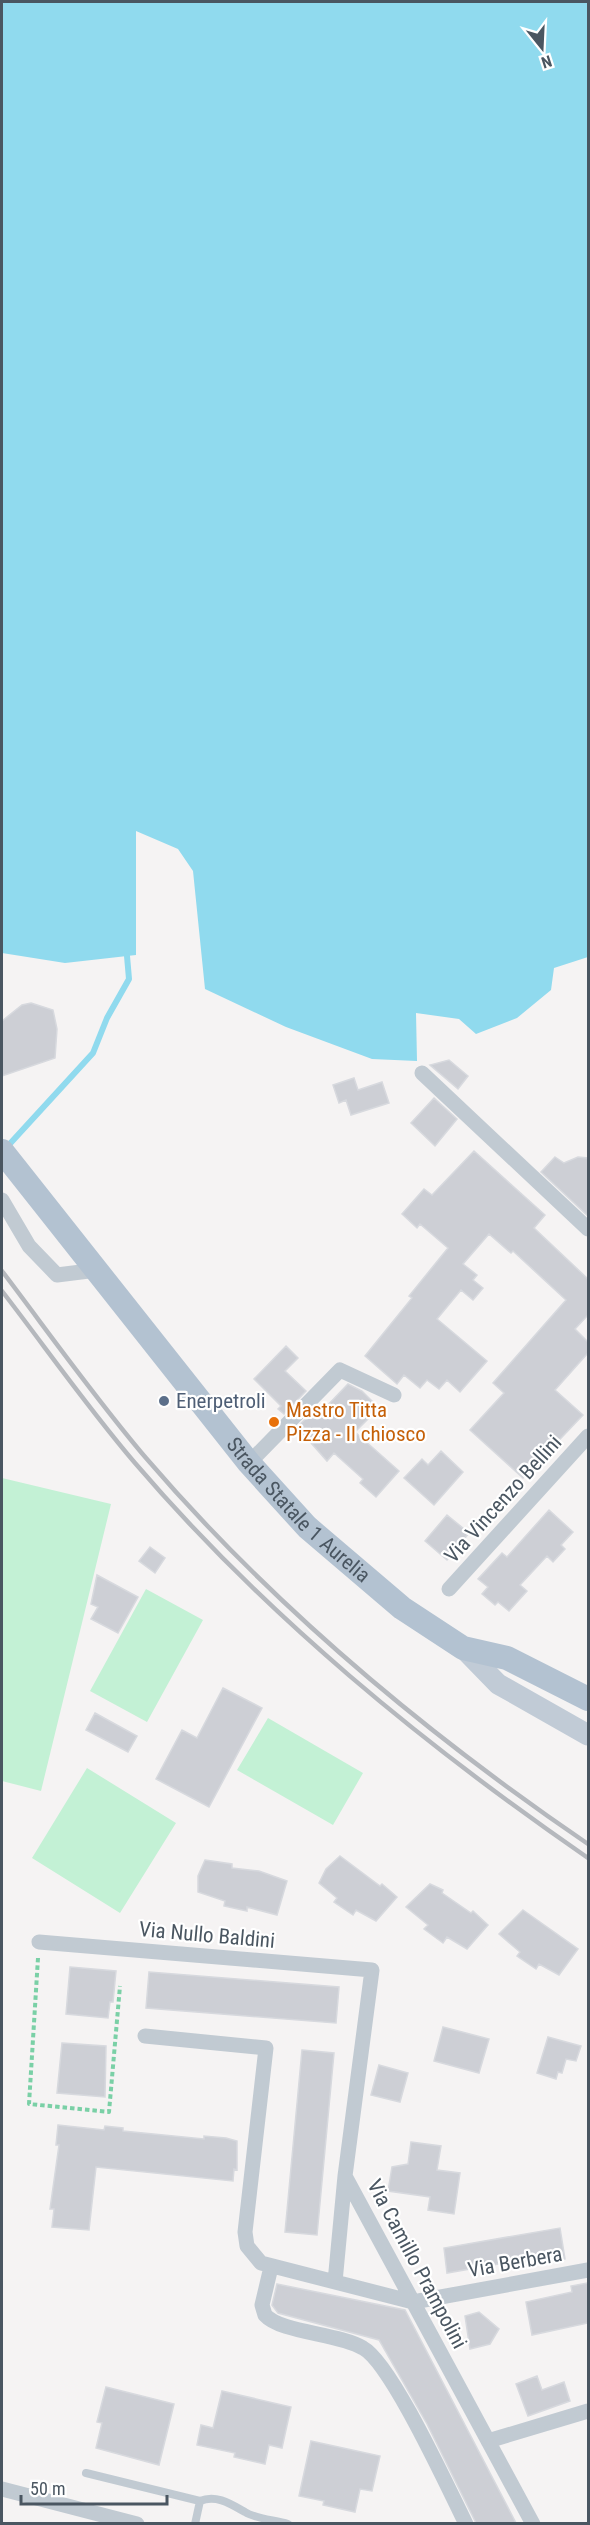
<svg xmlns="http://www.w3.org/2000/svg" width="590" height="2525" viewBox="0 0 590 2525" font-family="'Roboto Condensed',sans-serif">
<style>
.green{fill:#c3f1d5}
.water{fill:#90daee}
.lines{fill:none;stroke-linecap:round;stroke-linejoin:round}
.stream{stroke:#90daee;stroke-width:6}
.building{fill:#cdcfd5;stroke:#d7d9de;stroke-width:1.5}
.path{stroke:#7ad0a6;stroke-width:4;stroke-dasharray:4.5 3;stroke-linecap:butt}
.lane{stroke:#c1cad2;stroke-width:8}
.street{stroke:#c1cad2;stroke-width:15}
.secondary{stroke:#c1cbd6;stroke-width:21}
.primary{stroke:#b3c2d1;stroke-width:24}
.rail{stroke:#b5b8bd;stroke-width:4.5}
.service-dot{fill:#5c6f8a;stroke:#fff;stroke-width:2}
.food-dot{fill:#e8710a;stroke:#fff;stroke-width:2}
.labels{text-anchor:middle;stroke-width:4.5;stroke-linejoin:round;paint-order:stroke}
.service-label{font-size:21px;fill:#4e5e75;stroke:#fff;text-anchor:start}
.food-label{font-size:21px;fill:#c56008;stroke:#fff;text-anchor:start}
.street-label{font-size:21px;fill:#4a5661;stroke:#fff}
</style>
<rect width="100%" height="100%" fill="#f5f3f3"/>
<path class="green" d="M2 1478 111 1504 41 1791 2 1781Z
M146 1589 203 1620 147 1722 90 1691Z
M268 1718 363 1773 333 1825 237 1770Z
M87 1768 176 1823 120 1913 32 1858Z"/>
<path class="water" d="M2 2H588V957L554 968 551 990 517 1018 476 1034 459 1019 416 1013 417 1061 372 1059 286 1027 205 989 193 871 178 849 136 831V955L65 963 2 953Z"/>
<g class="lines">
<path class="stream" d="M6 1148 93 1053 107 1018 129 979 127 956"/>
</g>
<path class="building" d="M31 1003 53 1010 57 1029 55 1058 2 1076V1021L22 1005Z
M449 1060 468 1076 458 1089 430 1065Z
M354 1078 358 1090 382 1082 389 1103 351 1115 346 1100 339 1103 333 1085Z
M434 1098 457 1119 435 1146 411 1123Z
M474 1151 545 1215 534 1228 588 1279V1315L575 1329 588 1342V1353L555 1390 583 1415 523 1478 470 1430 504 1393 493 1383 566 1300 513 1251 511 1253 489 1234 463 1264 477 1275 473 1280 483 1288 473 1300 461 1290 437 1319 487 1361 460 1392 447 1380 439 1389 427 1380 420 1388 404 1375 397 1384 365 1356 412 1298 409 1296 448 1248 420 1224 417 1228 402 1214 424 1189 432 1195Z
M555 1157 564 1163 578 1157 588 1158V1216L541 1172Z
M286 1346 298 1358 285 1371 306 1391 284 1414 278 1409 281 1406 254 1379Z
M348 1384 362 1391 379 1408 355 1432 399 1471 376 1497 360 1483 363 1479 334 1453 327 1461 297 1427 320 1405 324 1409Z
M441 1451 463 1472 434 1505 404 1478 422 1459 428 1465Z
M549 1510 573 1532 561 1545 565 1549 553 1562 547 1556 520 1585 527 1591 509 1611 498 1602 495 1605 482 1594 488 1587 478 1579 502 1553 507 1557Z
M447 1515 469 1533 447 1560 425 1541Z
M150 1547 165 1558 155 1573 139 1561Z
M97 1575 138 1597 118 1633 91 1619 98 1607 91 1604Z
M223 1688 262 1708 209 1807 156 1779 182 1730 197 1738Z
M95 1713 137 1736 128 1752 86 1730Z
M340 1856 380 1886 382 1884 397 1897 376 1921 356 1910 353 1915 334 1902 337 1898 319 1883 326 1869Z
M205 1860 232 1864V1868L259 1871 287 1881 277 1915 247 1907V1911L224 1906 225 1901 198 1892V1876Z
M430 1884 443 1890 442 1893 471 1913 473 1911 488 1925 467 1949 447 1937 443 1943 424 1929 428 1925 406 1907Z
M523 1910 578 1949 559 1975 539 1964 536 1969 517 1956 520 1952 499 1934Z
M70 1967 116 1971 113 2002H110L108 2018 66 2014Z
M149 1972 339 1987 336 2023 146 2008Z
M443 2027 489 2039 479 2073 434 2061Z
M548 2037 581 2046 576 2061 566 2059 562 2073 558 2072 556 2079 537 2073Z
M62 2043 106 2046 105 2097 57 2093Z
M302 2050 334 2053 317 2235 285 2232Z
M379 2065 408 2073 400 2102 371 2095Z
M58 2125 104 2130 105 2126 123 2128V2131L204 2139V2136L226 2138 237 2141V2170L234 2169 233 2181 96 2167 89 2230 52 2227 54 2209H50L59 2145H56Z
M411 2142 441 2146 437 2170 460 2173 454 2214 428 2210 430 2197 388 2191 392 2167 408 2164Z
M560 2228 565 2259 505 2269 504 2263 447 2273 444 2248Z
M588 2283V2323L532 2335 526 2302 572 2292 571 2286Z
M277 2284 405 2310 516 2523H476L427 2424 379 2340 278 2313 272 2305Z
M479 2312 499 2329 490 2344 470 2349 465 2316Z
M537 2376 542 2390 564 2382 570 2401 528 2416 516 2384Z
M106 2387 174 2404 159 2465 96 2448 102 2423 97 2422Z
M222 2391 291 2407 282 2448 269 2445 265 2464 234 2457 235 2453 197 2445 201 2425 213 2428Z
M311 2441 380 2456 372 2491 360 2489 355 2512 323 2505 324 2501 299 2496Z"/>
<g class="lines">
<path class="path" d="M38 1958 29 2104 109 2112 120 1986"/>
<path class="lane" d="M86 2473 200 2501
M195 2524 200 2501C216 2494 231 2504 245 2512 256 2519 275 2520 288 2524"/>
<path class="street" d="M422 1073 588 1229
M2 1200 29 1246 57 1275 97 1270
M249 1463 340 1370 394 1395
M449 1589 588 1436
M39 1942 372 1970 345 2176 533 2524
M145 2036 266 2048 245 2232 247 2246 261 2263 413 2302 588 2270
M271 2267 262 2305 265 2315C281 2333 338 2333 363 2348 391 2363 448 2488 466 2524
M335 2282 345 2176
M488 2441 588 2411
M2 2489 137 2524"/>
<path class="secondary" d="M463 1648 498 1684 588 1735"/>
<path class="primary" id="s1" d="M2 1151 249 1463 307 1527 402 1608 463 1648 507 1658 588 1699"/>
<path class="rail" d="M2 1271C49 1333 95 1398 146 1458 273 1606 428 1735 588 1844
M2 1291C46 1348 88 1408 135 1463 266 1616 423 1744 588 1858"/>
</g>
<circle class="service-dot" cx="164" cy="1401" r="6"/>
<circle class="food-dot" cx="274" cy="1422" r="6"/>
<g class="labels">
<g class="service-label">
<text x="176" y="1408">Enerpetroli</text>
</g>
<g class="food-label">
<text x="286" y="1417">Mastro Titta<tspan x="286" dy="24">Pizza - Il chiosco</tspan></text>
</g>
<g class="street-label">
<text transform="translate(503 1499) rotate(-48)" y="7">Via Vincenzo Bellini</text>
<text dy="7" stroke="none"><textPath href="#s1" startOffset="466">Strada Statale 1 Aurelia</textPath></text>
<text transform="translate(207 1935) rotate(5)" y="7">Via Nullo Baldini</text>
<text transform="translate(515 2262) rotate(-10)" y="7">Via Berbera</text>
<text transform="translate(417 2264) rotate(62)" y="7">Via Camillo Prampolini</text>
</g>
</g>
<rect width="590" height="2525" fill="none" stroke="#4a5661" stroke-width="6"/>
<g transform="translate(542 48) rotate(162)" stroke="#ffffff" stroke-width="4.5" paint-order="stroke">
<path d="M0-4.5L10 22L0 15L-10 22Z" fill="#4a5661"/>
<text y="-9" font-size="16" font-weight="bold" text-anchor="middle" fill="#4a5661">N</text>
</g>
<path d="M21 2495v9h146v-9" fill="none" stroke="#4a5661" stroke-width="3"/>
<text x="30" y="2495" font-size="18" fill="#4a5661" stroke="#ffffff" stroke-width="4.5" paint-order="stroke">50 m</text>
</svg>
